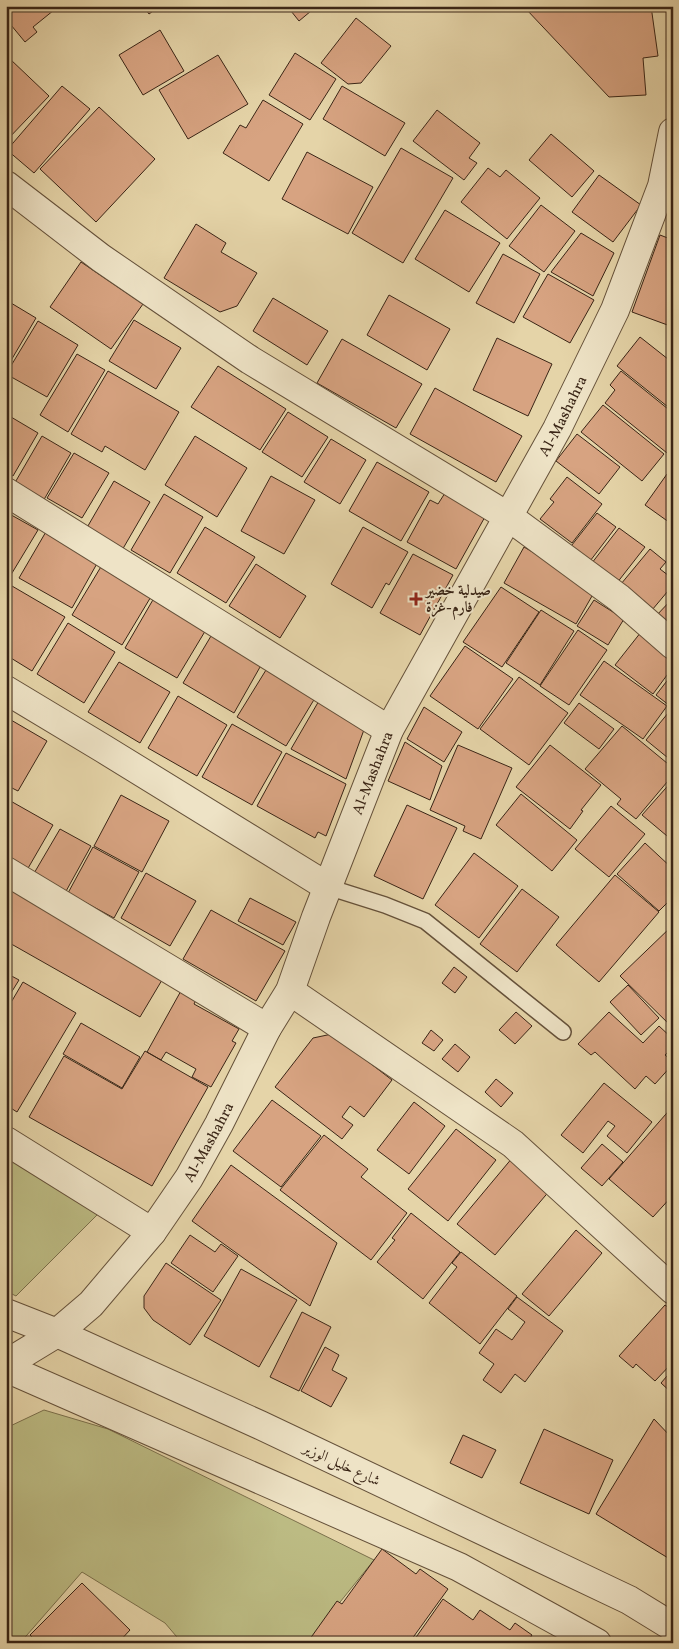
<svg xmlns="http://www.w3.org/2000/svg" width="679" height="1649" viewBox="0 0 679 1649" font-family="Vollkorn,Amiri,serif">
<style>
.green{fill:#bcbb83;stroke:#7b704c}
.building{fill:#d7a381;stroke:#3a2516}
.lines{fill:none;stroke-linecap:round;stroke-linejoin:round}
.service-casing{stroke:#65513a;stroke-width:18}
.minor-casing{stroke:#65513a;stroke-width:30}
.service{stroke:#eee3c6;stroke-width:15}
.minor{stroke:#eee3c6;stroke-width:28}
.poi-dot{fill:#8f2418;stroke:#eee3c6;stroke-width:2}
.labels{text-anchor:middle;stroke-width:4;stroke-linejoin:round;paint-order:stroke}
.street-label{font-size:15px;fill:#3a2516;stroke:#eee3c6}
.poi-label{font-size:15px;font-weight:bold;fill:#3a2516;stroke:#eee3c6;text-anchor:start}
</style>
<rect width="100%" height="100%" fill="#e5d4a8"/>
<filter id="stains"><feTurbulence type="fractalNoise" baseFrequency=".004" numOctaves="4"/><feColorMatrix values="0 0 0 0 .2 0 0 0 0 .09 0 0 0 0 .02 0 0 0 .5 -.17"/></filter>
<radialGradient id="worn" r=".72"><stop offset=".6" stop-color="#630" stop-opacity="0"/><stop offset="1" stop-color="#630" stop-opacity=".3"/></radialGradient>
<path class="green" d="M6 1153 103 1209 16 1296 6 1291Z
M44 1410 108 1429 374 1560 307 1643H284L274 1639 271 1643H182L165 1623 82 1572 20 1643H6V1428Z"/>
<path class="building" d="M6 6H59L33 27 37 32 25 42 6 19Z
M143 6H160L149 14Z
M287 6H317L299 21Z
M530 6H651L658 56 643 58 646 95 609 97 526 9Z
M356 18 391 46 361 83 348 84 321 63Z
M160 30 184 71 143 95 119 55Z
M295 53 336 79 310 120 269 95Z
M218 55 248 104 188 139 159 90Z
M10 59 49 96 6 141V63Z
M62 86 90 109 34 173 7 150Z
M342 86 405 123 385 156 323 119Z
M263 100 303 124 269 181 223 153 240 125 246 128Z
M99 107 155 159 96 222 40 169Z
M437 110 480 143 469 158 477 163 464 180 413 141Z
M551 134 594 171 572 197 529 160Z
M401 148 453 178 403 263 352 233Z
M307 152 373 187 348 234 282 199Z
M488 168 500 177 506 170 540 198 507 239 461 202Z
M599 175 641 205 613 242 572 212Z
M541 205 575 231 544 272 509 246Z
M445 210 500 243 469 292 415 259Z
M196 224 226 243 221 252 257 273 237 306 220 312 164 278Z
M581 233 614 253 593 296 551 272Z
M660 235 673 240V327L632 312Z
M503 254 540 274 514 323 476 303Z
M81 262 143 304 111 349 50 307Z
M548 274 594 300 570 343 523 317Z
M389 295 450 329 427 370 367 335Z
M273 298 328 331 307 365 253 331Z
M6 300 36 318 6 369Z
M134 320 181 348 156 389 109 361Z
M38 321 78 345 47 397 6 374Z
M640 337 673 363V411L617 366Z
M497 338 552 364 528 416 473 390Z
M342 339 422 384 396 428 317 383Z
M77 354 105 370 68 432 40 415Z
M218 366 286 409 260 450 191 407Z
M108 371 179 412 145 470 105 446 102 452 71 434Z
M621 371 673 413V445L667 453 605 403 615 390 610 385Z
M435 388 522 436 496 482 410 434Z
M603 405 664 454 642 481 581 432Z
M288 412 328 437 302 477 262 452Z
M6 414 38 433 13 476 6 472Z
M577 434 620 467 599 494 556 461Z
M42 436 71 453 42 503 13 486Z
M195 436 247 468 217 517 165 485Z
M331 439 366 460 340 504 304 482Z
M74 453 109 473 82 518 47 498Z
M377 462 429 492 401 541 349 511Z
M667 474 673 478V525L645 505Z
M271 476 315 500 284 554 241 531Z
M567 477 602 504 572 543 540 519 554 502 550 499Z
M114 481 150 502 121 552 85 531Z
M445 493 486 515 456 569 407 542 430 500 438 504Z
M164 494 203 517 170 573 131 550Z
M6 512 38 530 9 578 6 576Z
M597 513 616 527 587 565 568 550Z
M205 527 255 557 226 603 177 573Z
M363 527 408 552 389 585 386 583 372 608 331 584Z
M619 528 645 547 613 588 588 568Z
M47 530 99 560 72 608 19 578Z
M524 547 596 589 576 624 504 583Z
M650 549 666 562 660 569 673 579V585L647 616 616 590Z
M413 554 453 575 420 635 380 613Z
M256 564 306 596 280 638 229 606Z
M102 565 152 595 122 645 72 615Z
M12 586 65 617 32 671 6 655V596Z
M501 587 539 612 502 667 463 642Z
M154 598 207 628 177 678 125 648Z
M673 598V634L655 617Z
M594 600 624 619 608 645 577 626Z
M541 610 574 631 540 685 506 663Z
M68 623 115 652 84 703 37 674Z
M578 630 607 650 569 705 540 686Z
M214 631 264 660 234 713 183 683Z
M641 632 673 656V667L653 694 615 665Z
M465 646 513 679 478 729 430 696Z
M604 661 667 706 643 739 580 695Z
M119 662 170 692 140 743 88 712Z
M266 670 315 698 286 746 237 717Z
M519 677 568 713 529 765 480 729Z
M670 677 673 679V703L670 706 656 695Z
M178 696 227 725 197 776 148 748Z
M320 699 365 727 346 779 291 749Z
M579 703 614 729 599 749 564 723Z
M424 707 462 732 444 762 407 739Z
M673 707V762L646 740Z
M11 720 47 741 18 791 6 785V728Z
M232 724 282 752 252 805 202 777Z
M622 726 673 768V775L636 819 617 804 621 799 585 769Z
M405 742 442 766 430 800 388 781Z
M458 745 512 768 481 839 463 831 465 826 430 810Z
M550 745 601 785 581 810 583 811 570 829 516 787Z
M286 753 346 784 326 836 318 832 315 838 257 806Z
M673 780V841L642 815Z
M521 794 577 840 552 871 496 825Z
M121 795 169 821 142 872 94 846Z
M7 799 53 825 27 870 6 858Z
M407 805 457 828 423 899 374 876Z
M611 806 645 834 609 877 575 849Z
M60 829 91 846 65 893 33 875Z
M645 843 673 869V897L659 911 617 874Z
M93 847 139 872 114 918 68 893Z
M474 853 518 886 479 938 435 905Z
M146 873 196 901 170 946 121 918Z
M615 875 659 912 599 982 556 945Z
M6 885 165 975 140 1017 6 941Z
M522 889 559 917 517 972 480 944Z
M250 898 296 922 283 945 238 921Z
M211 910 285 951 256 1001 183 959Z
M673 925V1028L620 976Z
M454 967 467 977 455 993 442 983Z
M6 973 19 980 6 1001Z
M23 982 76 1013 17 1112 6 1105V1011Z
M628 985 659 1018 641 1035 610 1002Z
M182 989 197 998 194 1004 239 1029 232 1041 236 1043 211 1087 192 1077 196 1069 166 1052 161 1060 147 1052Z
M516 1012 532 1026 515 1044 499 1030Z
M609 1012 643 1043 659 1026 673 1039V1047L665 1055 673 1062V1064L655 1084 646 1076 635 1089 595 1052 591 1055 578 1044Z
M81 1023 140 1057 122 1088 63 1054Z
M431 1030 443 1040 434 1051 422 1043Z
M332 1034 392 1080 364 1117 350 1106 342 1117 353 1125 342 1139 275 1087 313 1038Z
M455 1044 470 1057 458 1072 442 1059Z
M145 1051 208 1087 152 1186 29 1117 64 1056 122 1089Z
M496 1079 513 1093 501 1107 485 1092Z
M604 1083 652 1122 627 1153 607 1136 615 1126 608 1121 583 1153 561 1135Z
M272 1100 321 1136 281 1187 233 1151Z
M414 1102 445 1126 409 1174 377 1150Z
M673 1106V1195L653 1217 609 1179Z
M456 1129 496 1160 448 1221 408 1189Z
M324 1135 368 1169 361 1177 407 1213 371 1260 280 1190Z
M602 1144 623 1162 602 1186 581 1168Z
M513 1157 551 1189 495 1255 457 1224Z
M231 1165 337 1243 310 1306 192 1221Z
M411 1213 460 1252 423 1299 377 1262 395 1240 392 1238Z
M576 1230 602 1253 549 1316 522 1294Z
M190 1235 215 1252 221 1244 238 1256 213 1292 171 1263Z
M461 1252 517 1296 480 1344 429 1303 457 1267 452 1263Z
M166 1263 221 1300 190 1345 153 1320 144 1308V1296Z
M241 1269 297 1300 259 1367 204 1336Z
M517 1297 563 1331 525 1382 515 1374 501 1393 483 1380 494 1364 479 1353 496 1329 512 1340 525 1322 508 1309Z
M665 1305 673 1311V1362L655 1381 636 1364 633 1368 619 1356Z
M302 1312 331 1327 299 1391 270 1377Z
M325 1347 339 1355 332 1370 347 1378 331 1407 301 1391Z
M673 1369V1394L661 1383Z
M654 1419 673 1439V1561L596 1514Z
M544 1429 613 1460 589 1514 520 1483Z
M463 1435 496 1450 482 1478 450 1463Z
M382 1549 416 1574 420 1569 448 1589 409 1643H307L337 1601 342 1604Z
M82 1583 130 1630 118 1643H38L30 1635Z
M443 1599 473 1620 480 1610 510 1630 515 1623 532 1635 527 1643H412Z"/>
<g class="lines">
<g class="service-casing">
<path id="service" d="M328 887 385 905 425 921 563 1032"/>
</g>
<g class="minor-casing">
<g id="minor">
<path d="M6 185 101 258 250 360 509 517 619 598 673 645"/>
<path d="M6 492 389 730"/>
<path d="M6 690 104 749 328 887"/>
<path d="M6 871 267 1028"/>
<path d="M290 991 513 1144 673 1290"/>
<path d="M6 1141 152 1232"/>
<path d="M6 1313 57 1333 260 1425 629 1600 673 1627"/>
<path id="s1" d="M6 1364 57 1333 91 1304 152 1232 189 1178 219 1124 267 1028 290 991 316 917 389 730 557 429 615 310 662 186 673 132"/>
<path d="M6 1368 459 1567 597 1643"/>
</g>
</g>
<use href="#service" class="service"/>
<use href="#minor" class="minor"/>
</g>
<path class="poi-dot" d="M413.5 591.5h5v5h5v5h-5v5h-5v-5h-5v-5h5z"/>
<g class="labels">
<g class="street-label">
<text dy="5" stroke="none"><textPath href="#s1" startOffset="1115">Al-Mashahra</textPath></text>
<text dy="5" stroke="none"><textPath href="#s1" startOffset="710">Al-Mashahra</textPath></text>
<text dy="5" stroke="none"><textPath href="#s1" startOffset="305">Al-Mashahra</textPath></text>
<text transform="translate(342 1464) rotate(25)" y="5">شارع خليل الوزير</text>
</g>
<g class="poi-label">
<text x="426" y="595">صيدلية خضير<tspan x="426" dy="17">فارم-غزة</tspan></text>
</g>
</g>
<rect width="679" height="1649" fill="none" stroke="#e5d4a8" stroke-width="25"/>
<rect x="8" y="8" width="664" height="1634" fill="none" stroke="#3a2516" stroke-width="2.5"/>
<rect x="12" y="12" width="654" height="1624" fill="none" stroke="#3a2516"/>
<rect width="100%" height="100%" filter="url(#stains)"/>
<rect width="100%" height="100%" fill="url(#worn)"/>
</svg>
